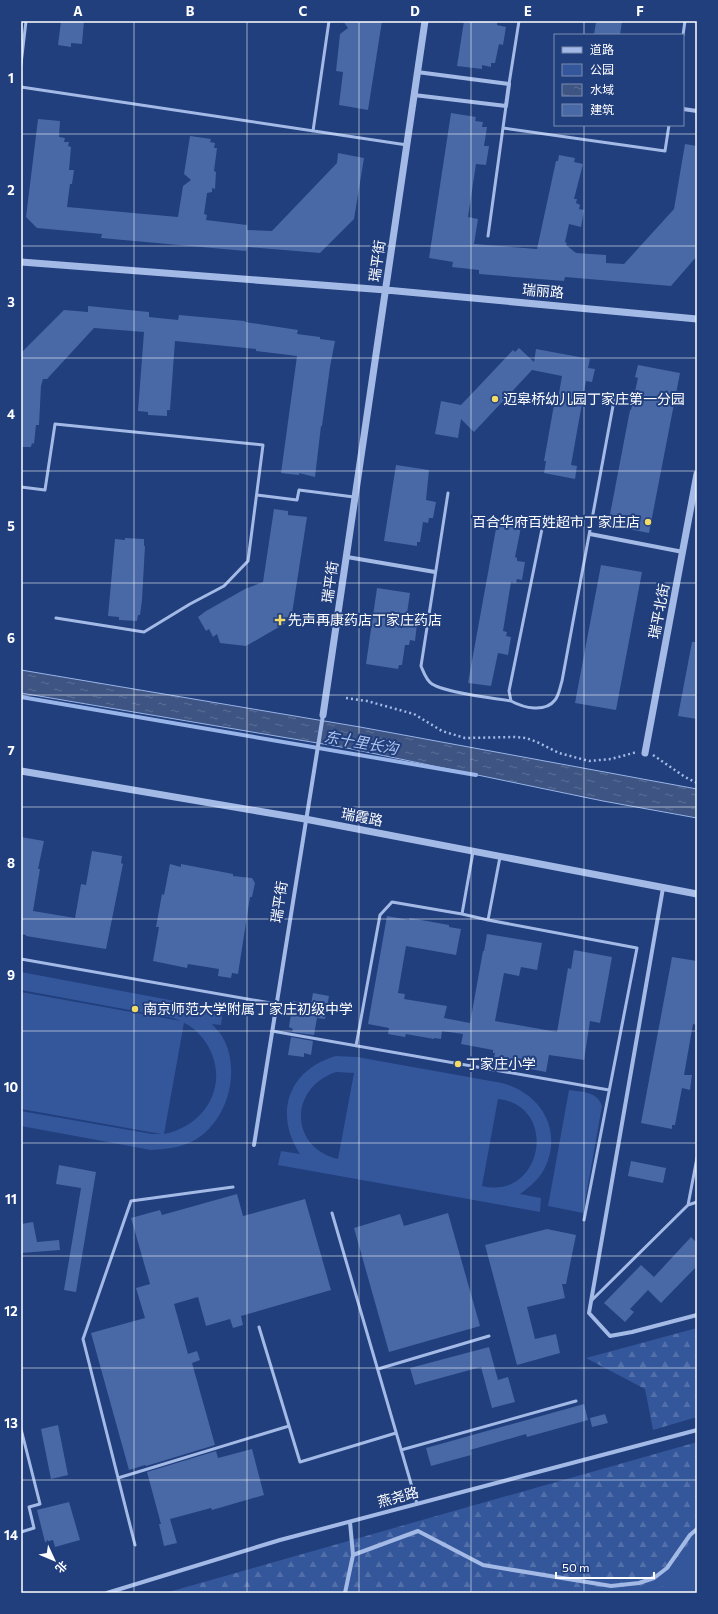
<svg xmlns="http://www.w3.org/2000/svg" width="718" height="1614" viewBox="0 0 718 1614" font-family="Commissioner,'Noto Sans SC',sans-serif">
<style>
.forest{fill:url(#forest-firs)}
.green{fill:#34569b;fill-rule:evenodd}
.water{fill:url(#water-ripples);stroke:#98b4e8}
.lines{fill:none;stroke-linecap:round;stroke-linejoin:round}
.stream{stroke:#98b4e8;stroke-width:4}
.building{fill:#4968a6}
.path{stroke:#a4bae6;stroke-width:2.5;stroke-dasharray:2 3;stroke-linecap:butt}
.service{stroke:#a4bae6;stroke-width:3}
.minor{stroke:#a4bae6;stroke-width:4}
.tertiary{stroke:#a4bae6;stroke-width:7}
.grid{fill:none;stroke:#fff;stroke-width:1;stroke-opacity:0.55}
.poi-dot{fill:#f3db66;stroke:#213e7d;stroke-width:1.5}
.labels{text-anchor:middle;stroke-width:4;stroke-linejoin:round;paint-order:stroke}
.street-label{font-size:14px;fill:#fff;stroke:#213e7d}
.poi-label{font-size:14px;fill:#fff;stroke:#213e7d;text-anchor:start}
.water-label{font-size:15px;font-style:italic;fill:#b0c5ee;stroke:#213e7d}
.neatline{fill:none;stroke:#fff;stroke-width:1.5}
.grid-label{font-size:13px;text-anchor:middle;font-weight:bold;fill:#fff}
</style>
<defs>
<pattern id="forest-firs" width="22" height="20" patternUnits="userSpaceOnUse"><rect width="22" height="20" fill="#34569b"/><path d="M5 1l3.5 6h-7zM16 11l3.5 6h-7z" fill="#526faa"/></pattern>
<pattern id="water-ripples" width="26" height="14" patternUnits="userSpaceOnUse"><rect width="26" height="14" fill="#3e5483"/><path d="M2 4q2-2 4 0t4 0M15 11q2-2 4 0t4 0" fill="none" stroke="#5b6e96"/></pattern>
</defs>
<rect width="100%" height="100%" fill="#213e7d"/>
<path class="forest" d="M697 1328V1417L653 1430 645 1389 586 1358Z
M697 1442V1593H165Z"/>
<path class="green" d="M21 972 223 1010 221 1025 212 1024C215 1028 219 1031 222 1036 242 1070 228 1122 193 1141 179 1148 166 1149 151 1150L21 1126V1111L152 1134H161L21 1109V992L181 1021 173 1018 21 990ZM184 1023C194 1027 202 1036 208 1046 230 1085 205 1126 164 1134Z
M336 1056 357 1057 502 1083C543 1094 565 1134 542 1173 536 1182 528 1188 520 1194L541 1198 540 1212 278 1165 281 1151 300 1154C273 1113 289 1069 336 1056ZM336 1072 354 1073 338 1159C289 1147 289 1088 336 1072ZM498 1099C560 1106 542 1201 482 1186Z
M569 1090C582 1092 597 1091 602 1106L583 1213 548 1206Z
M697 1533V1589L692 1593H662L663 1586 661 1585 639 1593H603L608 1590 637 1588 661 1577 671 1567Z"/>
<path class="water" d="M21 670 360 727 697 789V818L603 801 347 748 21 693Z"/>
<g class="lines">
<path class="stream" d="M21 697 476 775"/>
</g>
<path class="building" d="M61 21H84L82 44 71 43V47L58 45Z
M343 21H382L368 110 339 105 343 72 336 71 337 62 340 34 348 28Z
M464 21H497V25L506 27 503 45 499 44 495 63H491V67L482 65V69L457 66Z
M598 21H622L620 35H594L596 22 598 23Z
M451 113 476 117 475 121 483 122 482 127H487L484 146H489L486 165 476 164 468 217 478 219 474 244 537 249 556 161H558L559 155 575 158 574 162 583 164 574 199H577L576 203 580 205 579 209 584 210 581 227 569 224 565 242 567 243 566 245 576 253 606 255V263L624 264 674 209 685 144 697 146V256L671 286 565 277 564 281 479 274V270L452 267 453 262 429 258Z
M38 119 60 121 59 137 65 138 64 142H69L68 146 71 147 69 170H74L72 184H70L67 207 178 217 183 186 191 180 184 174 190 136 211 139 210 142 215 143 214 148H217L214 171 216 172 215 189 212 188V192L207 193 204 214 207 215 206 220 247 225V230L272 231 337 163 338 153 364 158 354 219 320 253 247 247 246 251 101 238 102 234 37 228 26 217Z
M88 306 149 312V317L178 320 179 315 245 321V322L298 330 297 334 320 337V339L335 341 330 367 322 426H321L315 477 299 473V475L281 473 297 356 256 351V349L175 341 170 410H167V416L148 415V412L138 411 144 332 94 328 47 379H43L41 386 39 425H36L34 444 32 443 31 447H21V353L64 310 88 312Z
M519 348 534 362 536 349 590 359 588 368 595 369 592 382 586 381 571 465 577 466 575 479 544 473 546 461H544L555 399H558L562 376 532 370 474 432 461 419 458 438 435 434 441 401 461 405 513 350 515 352Z
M638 365 680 373 649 533 608 525 630 410H631L638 378 635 377Z
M396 465 429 470 426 500 436 502 433 518H429L428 523 423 522 420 542H417V546L384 541Z
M274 509 288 511V515L307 517 291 620 246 646 220 643 217 634 213 637 209 629 206 631 198 617 206 611 245 589 263 582Z
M497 523 521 527 515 557 517 558V561L525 562 522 580 517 579 516 583 511 582 503 631 507 632 506 636 511 637 508 655 498 653 491 686 468 683Z
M125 538 144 539V546H145L142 600 140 615H138L137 621 119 620V617L108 616 115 539 125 540Z
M601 565 642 572 616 710 575 703Z
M377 588 410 593 406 620H408V623L417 624 415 641 410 640 409 645H405L402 665H399L398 669 366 664Z
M692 642H697V719L678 716Z
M21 837 44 841 38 869H40L33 911 75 918 81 884 86 885 92 851 122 856 121 863 123 864 106 949 26 936V935L21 934Z
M170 864 181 867V864L233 874V876L252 878 255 883 252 897H250L238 974 232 973 231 978 218 976 219 969 188 964 187 968 153 961 159 927H156L162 894 164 895Z
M387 916 409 920 410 918 449 925V927L461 929 456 955 406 946 398 993 405 994 404 999 447 1006 444 1018 470 1023 483 951H484L487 934 542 943 537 970 521 967 519 976 504 973 495 1021 557 1032 568 968 571 969 574 950 612 957 600 1023 590 1021 584 1060 549 1055 546 1072 493 1062 495 1053H493V1050L461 1044 463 1034 442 1031 441 1039 434 1038V1039L406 1034 405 1037 388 1034 389 1028 368 1024Z
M672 957 697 961V1025L693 1024 684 1075H692L690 1090 682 1088 675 1125H672V1129L641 1123Z
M313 993 329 996 325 1019 317 1018 314 1035 292 1032 293 1029 289 1027 293 1001 311 1004Z
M291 1037 313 1041 311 1055 304 1053V1057L288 1055Z
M631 1161 666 1168 663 1183 628 1176Z
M59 1165 96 1172 76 1292 64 1290 81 1188 56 1184Z
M237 1194 243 1216 305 1199 331 1290 241 1316 243 1325 233 1328 230 1319 206 1326 198 1297 174 1304 188 1354 197 1351 200 1360 192 1363 215 1445 146 1466 145 1465 129 1470 91 1333 145 1318 136 1288 150 1284 131 1218 160 1210 162 1215Z
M448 1213 480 1326 389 1352 354 1228 400 1214 404 1226Z
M33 1222 37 1242 59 1240 60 1250 21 1253V1224Z
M547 1229 576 1235 566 1284H562L565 1298 527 1307 535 1339 556 1334 560 1353 517 1365 485 1245Z
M691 1237 697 1243V1266L661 1303 648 1290 630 1309 634 1312 625 1322 604 1303 641 1265 654 1277Z
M489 1347 498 1380 508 1377 515 1402 492 1408 481 1367 415 1385 410 1368Z
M584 1404 588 1420 527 1437 526 1434 470 1450 471 1455 431 1466 426 1448Z
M605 1414 608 1423 592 1427 590 1418Z
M58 1425 68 1475 51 1479 41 1429Z
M252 1449 264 1495 212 1510 211 1508 170 1519 177 1543 164 1546 159 1524H161L147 1472 216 1451 218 1458Z
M69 1502 80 1540 55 1547 53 1540 45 1542 37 1510Z"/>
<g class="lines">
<path class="path" d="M346 698 367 701 414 714 442 731 465 738 515 737 526 738 537 742 559 753 589 761 611 759 637 752
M653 755 685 777 697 783"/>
<path class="service" d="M683 35 685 21
M21 64 26 21
M509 84 519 21
M21 87 407 145
M503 128 665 151 669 125
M313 131 329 21
M488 236 506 106
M21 487 45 490 55 424 263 445 248 561 224 586 190 604 144 632 56 618
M448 493 421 666C424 673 426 680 432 684 446 693 493 698 511 701
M257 495 297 500 299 490 354 497
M543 524 509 691 511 701C524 708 545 713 555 700 559 695 560 687 562 681L615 395
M473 852 462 914 488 920 500 857
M488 920 637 948 584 1220
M21 959 276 1004
M272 1031 609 1090
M356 1046 380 915 392 902 462 914
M688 1205 697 1202
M332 1213 417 1504
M591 1301 688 1205 697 1158
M259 1327 300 1462 396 1433
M378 1369 489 1336
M21 1429 40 1504 29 1507 34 1528 21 1532
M401 1450 576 1401
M118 1478 289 1426
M135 1545 83 1339 131 1201 233 1187"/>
<path class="minor" d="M414 95 506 106 509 84 417 72
M683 109 697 111
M590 534 683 552
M347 557 435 572
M663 888 589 1313 610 1336 632 1332 697 1315
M254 1145 323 715
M353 1555 418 1531 483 1565 611 1586 639 1583 654 1578 667 1568 690 1535 697 1529
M107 1593 280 1540 697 1430
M345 1593 353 1555 350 1522"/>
<path class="tertiary" d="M21 262 386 290 697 319
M323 715 425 21
M645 753 697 474
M21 771 305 819 697 894"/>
</g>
<path class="grid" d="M134 21V1593M247 21V1593M359 21V1593M471 21V1593M584 21V35M584 125V1593M21 134H697M21 246H697M21 358H697M21 471H697M21 583H697M21 695H697M21 807H697M21 919H697M21 1031H697M21 1143H697M21 1256H697M21 1368H697M21 1480H697"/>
<g class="poi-dot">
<circle cx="495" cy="399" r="4"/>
<circle cx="648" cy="522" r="4"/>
<path d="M278 614h4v4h4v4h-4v4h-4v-4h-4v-4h4z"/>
<circle cx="135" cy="1009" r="4"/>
<circle cx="458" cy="1064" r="4"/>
</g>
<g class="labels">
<g class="street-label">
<text transform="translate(377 261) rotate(-82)" y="5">瑞平街</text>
<text transform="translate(543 291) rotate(5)" y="5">瑞丽路</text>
<text transform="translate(330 582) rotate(-82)" y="5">瑞平街</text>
<text transform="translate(659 611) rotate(-79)" y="5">瑞平北街</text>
<text transform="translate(362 817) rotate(11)" y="5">瑞霞路</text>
<text transform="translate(279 902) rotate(-81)" y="5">瑞平街</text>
<text transform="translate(398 1497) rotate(-15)" y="5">燕尧路</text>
</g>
<g class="poi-label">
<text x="503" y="404">迈皋桥幼儿园丁家庄第一分园</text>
<text x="640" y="527" text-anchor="end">百合华府百姓超市丁家庄店</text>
<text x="288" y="625">先声再康药店丁家庄药店</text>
<text x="143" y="1014">南京师范大学附属丁家庄初级中学</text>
<text x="466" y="1069">丁家庄小学</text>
</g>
<g class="water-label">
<text transform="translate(361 743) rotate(10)" y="5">东十里长沟</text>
</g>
</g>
<rect width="718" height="1614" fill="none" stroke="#213e7d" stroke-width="44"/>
<rect x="554" y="34" width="130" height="92" fill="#213e7d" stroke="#7a8bb1"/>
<rect x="562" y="47" width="20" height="6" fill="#a4bae6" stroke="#7a8bb1"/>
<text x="590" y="54" font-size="12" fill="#ffffff">道路</text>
<rect x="562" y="64" width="20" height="12" fill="#34569b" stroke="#7a8bb1"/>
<text x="590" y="74" font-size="12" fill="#ffffff">公园</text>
<rect x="562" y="84" width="20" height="12" fill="url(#water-ripples)" stroke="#7a8bb1"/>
<text x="590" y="94" font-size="12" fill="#ffffff">水域</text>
<rect x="562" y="104" width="20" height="12" fill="#4968a6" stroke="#7a8bb1"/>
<text x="590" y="114" font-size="12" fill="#ffffff">建筑</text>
<g transform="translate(54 1560) rotate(134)" stroke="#213e7d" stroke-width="3" paint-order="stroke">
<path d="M0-3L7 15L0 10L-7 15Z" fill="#ffffff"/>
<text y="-6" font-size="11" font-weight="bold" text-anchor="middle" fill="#ffffff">北</text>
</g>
<path d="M556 1572v6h98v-6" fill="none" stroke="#ffffff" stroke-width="2"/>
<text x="562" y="1572" font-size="12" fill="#ffffff" stroke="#213e7d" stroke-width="3" paint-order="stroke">50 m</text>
<rect x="22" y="22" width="674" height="1570" class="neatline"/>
<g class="grid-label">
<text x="78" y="16">A</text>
<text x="190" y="16">B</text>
<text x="303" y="16">C</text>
<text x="415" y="16">D</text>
<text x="528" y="16">E</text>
<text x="640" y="16">F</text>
<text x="11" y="83">1</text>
<text x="11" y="195">2</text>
<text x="11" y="307">3</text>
<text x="11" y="419">4</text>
<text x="11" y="531">5</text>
<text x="11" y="643">6</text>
<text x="11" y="755">7</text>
<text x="11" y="868">8</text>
<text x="11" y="980">9</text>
<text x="11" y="1092">10</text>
<text x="11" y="1204">11</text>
<text x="11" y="1316">12</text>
<text x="11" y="1428">13</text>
<text x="11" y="1540">14</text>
</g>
</svg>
